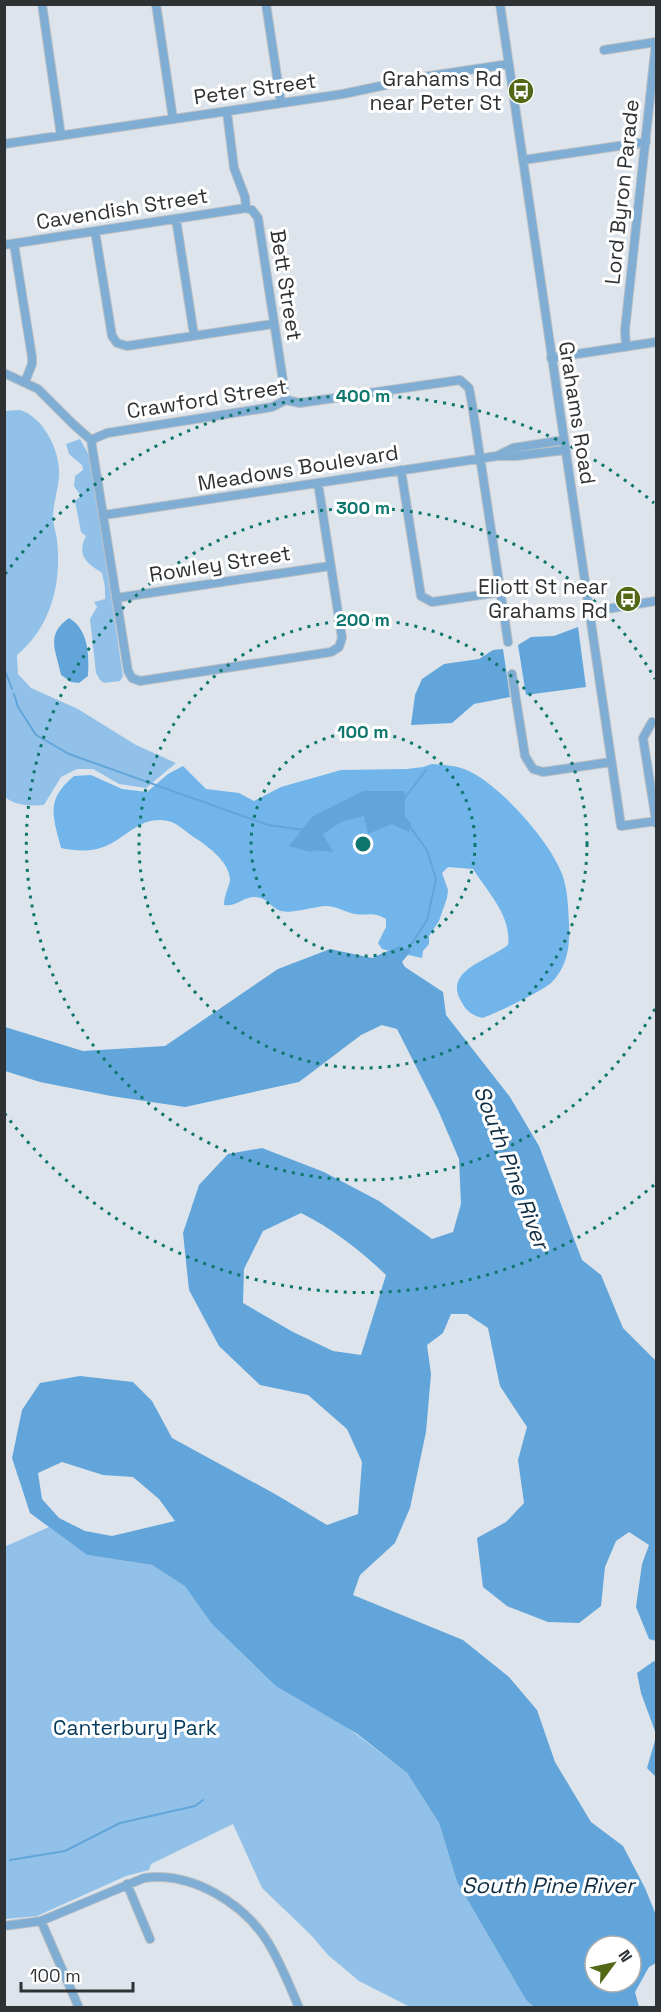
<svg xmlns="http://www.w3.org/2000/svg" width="661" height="2012" viewBox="0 0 661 2012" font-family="'Space Grotesk',sans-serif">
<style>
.green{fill:#91c1e8}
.forest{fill:#71b5ea}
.water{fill:#62a5da;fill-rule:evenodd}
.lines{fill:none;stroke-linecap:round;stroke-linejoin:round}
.stream{stroke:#62a5da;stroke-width:2}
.street-casing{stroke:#bac0c6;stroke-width:10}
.street{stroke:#7fadd3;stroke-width:8}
.ring{fill:none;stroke:#0f766e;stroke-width:3;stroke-dasharray:3 6}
.labels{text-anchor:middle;stroke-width:6;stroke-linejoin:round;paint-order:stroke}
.poi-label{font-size:21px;fill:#2f3234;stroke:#fff;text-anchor:end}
.street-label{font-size:21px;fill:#2f3234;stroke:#fff}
.park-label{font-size:21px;fill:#033a5d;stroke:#fff}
.water-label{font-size:22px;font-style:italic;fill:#102e44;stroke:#fff}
.centre{fill:#0f766e;stroke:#fff;stroke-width:3}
.ring-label{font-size:18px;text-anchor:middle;font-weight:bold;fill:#0f766e;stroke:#fff;stroke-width:6;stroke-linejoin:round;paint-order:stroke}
</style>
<rect width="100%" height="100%" fill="#dde4eb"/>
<path class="green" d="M20 410C44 417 61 452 59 477 58 490 53 504 53 517 53 525 56 532 57 540 62 583 51 627 17 655L18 674 31 688 78 709 136 745 176 763 146 788 119 784 93 769H77L61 777 44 805C30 806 16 806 5 797L4 411Z
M80 439 90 457 123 676 120 681 104 683 100 680 96 673 90 619 97 607 94 602 105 599V587L102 573C87 563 76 556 86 536L81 532 75 501 81 496 74 486 75 476 83 470 82 465 69 454 66 444Z
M49 1527 87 1555 152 1565 186 1586 211 1623 407 1773 439 1823 457 1882 526 2000 534 2007H410L359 1981 328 1955 312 1936 262 1888 233 1824 151 1864 149 1870 126 1876 37 1916 5 1919 4 1547Z"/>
<path class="forest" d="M432 764C443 765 454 765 464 769 497 781 550 841 562 874 568 890 568 907 569 923 570 945 568 966 551 983 542 991 495 1014 482 1018 472 1015 466 1011 461 1001 443 970 490 960 508 945 512 917 488 892 473 869L448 867 442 873 448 890 447 898 439 921 429 936V944L423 951 422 958 382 949 378 943 386 927V919C373 911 368 916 355 914 345 912 334 905 324 906 313 907 289 915 278 910 270 906 266 897 255 897 243 897 236 907 224 905 224 895 230 885 230 879 229 862 208 846 195 838 187 833 178 823 168 821 142 815 128 836 106 846 92 852 76 851 61 848 53 816 45 800 74 776L91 775 122 789 147 792 168 774 183 766 206 789 239 793 254 801 281 787 341 770 407 769 423 767Z"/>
<path class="water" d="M69 618C89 630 89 655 88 676L79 683 71 682 61 675C56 650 45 635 69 618Z
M578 627 586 687 526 695 518 645 531 637 554 636Z
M503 649 510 697 474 704 452 723 411 725 415 695 422 679 444 664 479 659 493 650Z
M363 791H405V816L411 824 409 832 392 824 368 834 364 816 341 822 323 834 333 852 316 850 310 852 289 846 313 816Z
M399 946 411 951 402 962 405 967 443 992 446 1015 510 1097 539 1146 582 1260 601 1275 623 1328 656 1361V1641L649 1639 636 1607 642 1564 649 1545 629 1532 616 1541 605 1567 601 1606 579 1623 548 1622 507 1606 483 1587 477 1538 506 1522 524 1503 518 1460 527 1427 500 1386 488 1328 467 1314H451L443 1333 427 1345 431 1374 426 1432 410 1508 395 1543 360 1575 353 1595 463 1640 509 1677 537 1710 555 1762 591 1822 623 1846 645 1888 656 1915V1963L649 1967 635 1992 639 2007H534L526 2000 457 1882 439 1823 407 1773 356 1733 276 1686 211 1623 185 1586 152 1565 87 1555 30 1513 12 1458 22 1410 40 1383 80 1376 133 1382 152 1401 172 1438 275 1494 327 1525 358 1514 362 1462 347 1429 308 1395 260 1385 219 1346 189 1290 183 1233 199 1185 228 1154 262 1148 324 1172 379 1201 432 1239 453 1232 461 1204 459 1159 438 1110 397 1029 382 1025 361 1035 299 1082 185 1107 111 1096 40 1082 5 1071V1027L83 1051 165 1046 278 969 330 949 372 958ZM301 1213C333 1229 360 1250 386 1275L361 1355 333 1351 293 1332 243 1303 244 1269 263 1231ZM62 1462 103 1475 133 1477 159 1499 175 1521 112 1536 85 1531 59 1518 42 1499 38 1473ZM595 1946H631V1982H595Z
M654 1661 656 1662V1734L641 1693 637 1673Z
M656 1737V1777L647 1768Z"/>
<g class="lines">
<path class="stream" d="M4 668 12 689
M14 694 18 707 36 735 69 754 268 825 304 830
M404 799 426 770
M407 951 427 920 436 879 427 850 410 827
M10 1860 65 1851 120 1823 195 1806 203 1800"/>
<g class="street-casing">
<path id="street" d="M42 4 61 136
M156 4 173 119
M266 4 281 103
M500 4 621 826 656 821V823
M604 50 656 42
M227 112 234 168 245 197 246 208 252 210 258 218 286 400
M4 144 343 94 423 77 509 64
M523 160 646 142
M176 219 194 335
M95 231 112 336 117 343 127 346 273 324
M14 244 32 357V364L25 382
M4 245 246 208
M626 347 625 330 656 42
M551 358 656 342
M4 373 38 389 73 424 91 440 128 671 132 678 140 681 331 652 339 647 342 638 318 483
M91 440 107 433 272 407 286 400 300 403 460 380 469 388 472 404 508 642
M499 455 513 448 564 440
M401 470 421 596 432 602 501 592
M104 515 497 456H516L565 450
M116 598 330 566
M588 612 656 601
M512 674 525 756 533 769 543 772 611 762
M652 722 643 738 656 821
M127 1884 150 1939
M41 1921 79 2008
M4 1926 41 1921 144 1878C192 1871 245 1904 269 1944 281 1964 290 1986 299 2008"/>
</g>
<use href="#street" class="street"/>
</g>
<g class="ring">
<circle cx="363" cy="844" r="112"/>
<circle cx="363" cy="844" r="224"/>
<path d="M655 1009A336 336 0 1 1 655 679"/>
<path d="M654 1185A448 448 0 0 1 5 1114M5 574A448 448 0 0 1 654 503"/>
</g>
<defs>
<g id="bus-disc" transform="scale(1.35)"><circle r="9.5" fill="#536816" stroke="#fff"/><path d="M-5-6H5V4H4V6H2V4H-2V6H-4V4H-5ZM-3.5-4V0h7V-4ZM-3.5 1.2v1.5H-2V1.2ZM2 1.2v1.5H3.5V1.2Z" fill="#fff"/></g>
</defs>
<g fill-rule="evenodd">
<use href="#bus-disc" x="521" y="91"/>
<use href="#bus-disc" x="628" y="599"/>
</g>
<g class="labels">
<g class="poi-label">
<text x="502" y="86">Grahams Rd<tspan x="502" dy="24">near Peter St</tspan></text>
<text x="608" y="594">Eliott St near<tspan x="608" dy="24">Grahams Rd</tspan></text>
</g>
<g class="street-label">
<text transform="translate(255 89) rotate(-8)" y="7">Peter Street</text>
<text transform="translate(622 192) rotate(-84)" y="7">Lord Byron Parade</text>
<text transform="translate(122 209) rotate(-9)" y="7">Cavendish Street</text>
<text transform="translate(286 285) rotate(81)" y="7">Bett Street</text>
<text transform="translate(207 399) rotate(-9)" y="7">Crawford Street</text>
<text transform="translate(577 413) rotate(81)" y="7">Grahams Road</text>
<text transform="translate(298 468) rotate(-9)" y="7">Meadows Boulevard</text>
<text transform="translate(220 564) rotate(-9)" y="7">Rowley Street</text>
</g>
<g class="park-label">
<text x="135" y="1735">Canterbury Park</text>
</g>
<g class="water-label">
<text transform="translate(512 1167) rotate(69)" y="8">South Pine River</text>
<text x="548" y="1893">South Pine River</text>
</g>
</g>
<circle cx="363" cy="844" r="9" class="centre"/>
<g class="ring-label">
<text x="363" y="402">400 m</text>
<text x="363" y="514">300 m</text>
<text x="363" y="626">200 m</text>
<text x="363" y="738">100 m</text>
</g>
<rect width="661" height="2012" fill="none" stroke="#2f3234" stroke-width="12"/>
<g transform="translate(613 1964) rotate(57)"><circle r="28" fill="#ffffff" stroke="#acadae" stroke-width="1.5"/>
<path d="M0-4.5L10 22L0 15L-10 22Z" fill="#536816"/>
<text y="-9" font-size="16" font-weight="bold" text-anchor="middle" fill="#2f3234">N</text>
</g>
<path d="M21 1982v9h112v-9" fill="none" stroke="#2f3234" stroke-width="3"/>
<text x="30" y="1982" font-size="18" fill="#2f3234" stroke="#ffffff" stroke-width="4.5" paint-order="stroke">100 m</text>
</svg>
